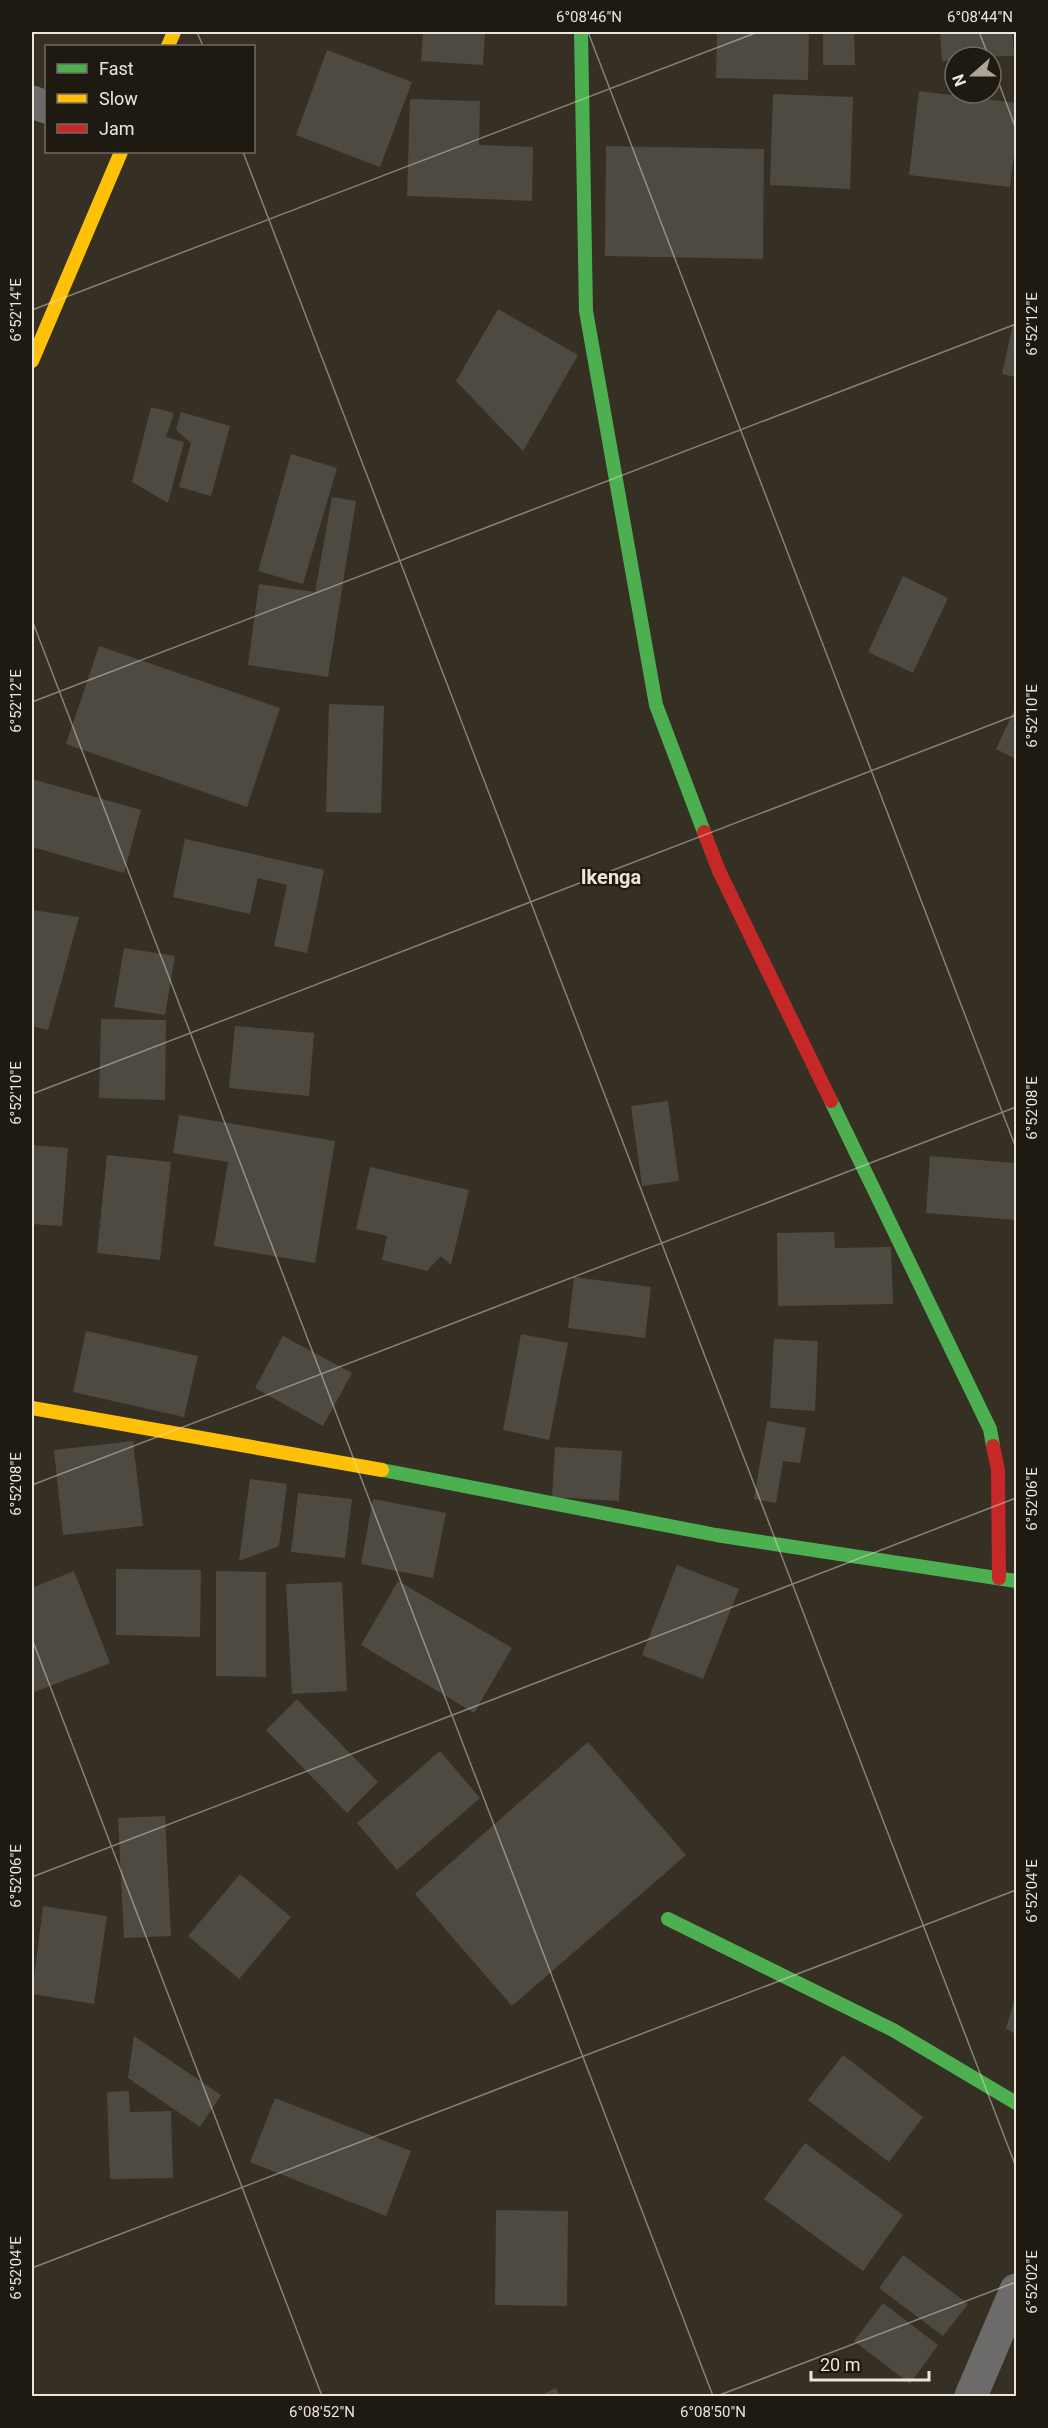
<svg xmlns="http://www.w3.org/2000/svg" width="1048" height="2428" viewBox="0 0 1048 2428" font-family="Roboto,sans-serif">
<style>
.building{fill:#4f4a41}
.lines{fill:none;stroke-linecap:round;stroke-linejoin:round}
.street{stroke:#6c6b6a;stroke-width:33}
.fast{stroke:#4caf50;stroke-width:14}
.slow{stroke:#ffc107;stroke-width:14}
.jam{stroke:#c62828;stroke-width:14}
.ticks{fill:none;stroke:#ece5da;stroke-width:1.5;stroke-opacity:0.45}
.labels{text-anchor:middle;stroke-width:4.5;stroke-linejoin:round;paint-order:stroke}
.quarter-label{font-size:20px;font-weight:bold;fill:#ece5da;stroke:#1e1911}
.neatline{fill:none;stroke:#ece5da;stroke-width:2}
.ticks-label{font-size:15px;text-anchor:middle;fill:#ece5da}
</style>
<rect width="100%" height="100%" fill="#352f24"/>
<path class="building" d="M423 32H485L483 65 421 61Z
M717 32H809L808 80 716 78Z
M823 32H854L855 65H823Z
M940 32H1012L1014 56 955 57V60L942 61Z
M327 50 412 82 380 167 296 135Z
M919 91 1016 103V136L1010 187 909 175Z
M773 94 853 97 850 189 770 185Z
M410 99 480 101 479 145 533 147 532 201 407 196Z
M606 146 764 149 763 259 605 256Z
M498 309 578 355 523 451 456 381Z
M1013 324 1016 325V377L1002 374Z
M151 407 174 413 166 437 184 442 168 503 132 482Z
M181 412 230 426 211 496 179 487 191 443 176 430Z
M291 454 337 468 303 584 258 571Z
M332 497 356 501 328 677 248 665 259 584 315 592Z
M903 576 948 598 913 673 868 652Z
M99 646 280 708 247 807 66 744Z
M329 704 384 706 381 813 326 812Z
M1016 706V759L996 749Z
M32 779 141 810 124 873 32 847Z
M185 839 324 870 307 953 274 946 287 885 258 878 250 914 173 897Z
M32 910 79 917 48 1030 32 1026Z
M124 948 175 956 165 1015 114 1007Z
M101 1019 166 1020 165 1100 99 1098Z
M235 1026 314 1033 309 1096 229 1088Z
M668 1101 679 1181 642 1186 631 1106Z
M179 1115 335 1141 315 1263 214 1246 228 1162 173 1153Z
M32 1145 68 1148 62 1226 32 1224Z
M107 1155 171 1162 160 1260 97 1253Z
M930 1156 1016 1163V1220L926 1213Z
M370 1167 469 1190 451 1265 441 1256 427 1271 382 1260 387 1236 356 1229Z
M834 1232 835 1248 891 1247 893 1304 778 1306 777 1233Z
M574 1277 651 1287 645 1338 568 1328Z
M86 1331 198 1356 184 1417 73 1392Z
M521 1334 568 1343 549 1440 503 1430Z
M283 1336 352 1373 323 1426 255 1388Z
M774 1339 818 1341 815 1411 770 1408Z
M767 1421 806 1428 800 1463 783 1461 776 1503 754 1499Z
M133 1441 143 1526 63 1535 54 1450Z
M555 1447 622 1451 619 1501 552 1497Z
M250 1479 287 1484 279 1546 239 1561Z
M298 1493 352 1499 345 1558 291 1552Z
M373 1499 446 1513 433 1578 361 1564Z
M677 1565 739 1589 703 1679 642 1655Z
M116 1569 201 1570 200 1637 116 1635Z
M74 1571 110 1663 32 1693V1588Z
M216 1571 266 1572V1677L216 1676Z
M398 1581 512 1648 474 1713 361 1645Z
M342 1582 347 1691 292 1694 286 1584Z
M297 1699 378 1782 347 1813 266 1730Z
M588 1742 686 1855 512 2006 415 1894Z
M440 1751 480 1798 397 1870 357 1823Z
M165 1816 171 1936 124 1938 118 1818Z
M240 1874 291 1917 239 1979 188 1936Z
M43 1906 107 1916 94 2004 32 1994Z
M1016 1995V2035L1006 2028Z
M134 2036 221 2095 200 2127 128 2078Z
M843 2055 923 2117 889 2162 808 2100Z
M129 2091 130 2112 171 2111 173 2178 110 2179 107 2092Z
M275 2098 411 2151 386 2216 250 2162Z
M805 2143 903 2215 863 2271 764 2199Z
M496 2210 568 2211 567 2306 495 2305Z
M903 2255 968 2304 943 2336 879 2288Z
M883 2303 938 2345 910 2384 854 2341Z
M556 2388 560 2396H539Z"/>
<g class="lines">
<path class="street" d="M32 102 46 107
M971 2396 1016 2290"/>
<path class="fast" d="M581 32 586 311 656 705 704 832
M831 1101 990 1429 993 1446
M382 1470 716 1535 1016 1581
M668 1919 893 2030 1016 2103"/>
<path class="slow" d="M168 46 174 32
M32 361 121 152
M32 1408 382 1470"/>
<path class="jam" d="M704 832 719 871 831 1101
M993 1446 998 1470 999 1578"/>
</g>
<path class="ticks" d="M197 32 203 46M588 32 1016 1148M979 32 989 57M991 62 1016 129M243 152 1016 2167M32 310 758 32M32 620 713 2396M32 702 1016 324M32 1094 1016 715M32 1485 1016 1107M32 1639 322 2396M32 1877 1016 1498M32 2268 1016 1890M717 2396 1016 2282"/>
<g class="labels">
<g class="quarter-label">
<text x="611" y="884">Ikenga</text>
</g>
</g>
<rect width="1048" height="2428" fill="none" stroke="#1e1911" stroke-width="66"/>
<rect x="45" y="45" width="210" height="108" fill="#1e1911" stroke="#706b61" stroke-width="1.5"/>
<rect x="57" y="64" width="30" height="9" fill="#4caf50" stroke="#706b61" stroke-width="1.5"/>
<text x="99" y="75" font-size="18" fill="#ece5da">Fast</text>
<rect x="57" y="94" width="30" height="9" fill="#ffc107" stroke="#706b61" stroke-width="1.5"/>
<text x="99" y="105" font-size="18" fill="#ece5da">Slow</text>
<rect x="57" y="124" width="30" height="9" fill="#c62828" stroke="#706b61" stroke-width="1.5"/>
<text x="99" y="135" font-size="18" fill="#ece5da">Jam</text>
<g transform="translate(973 75) rotate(249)"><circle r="28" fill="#1e1911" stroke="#706b61" stroke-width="1.5"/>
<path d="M0-4.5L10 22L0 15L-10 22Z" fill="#aca59a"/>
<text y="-9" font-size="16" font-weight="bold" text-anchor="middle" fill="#ece5da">N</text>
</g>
<path d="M811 2371v9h118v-9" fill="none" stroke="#ece5da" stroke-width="3"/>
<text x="820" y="2371" font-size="18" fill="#ece5da" stroke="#1e1911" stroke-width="4.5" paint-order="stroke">20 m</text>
<rect x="33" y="33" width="982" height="2362" class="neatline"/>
<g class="ticks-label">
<text x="589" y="22">6°08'46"N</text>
<text x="980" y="22">6°08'44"N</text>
<text transform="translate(16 310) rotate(-90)" y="5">6°52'14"E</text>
<text transform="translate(1032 324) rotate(-90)" y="5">6°52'12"E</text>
<text transform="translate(16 701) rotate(-90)" y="5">6°52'12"E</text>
<text transform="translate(1032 716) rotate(-90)" y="5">6°52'10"E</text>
<text transform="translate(16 1093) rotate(-90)" y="5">6°52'10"E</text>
<text transform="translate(1032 1108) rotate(-90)" y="5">6°52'08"E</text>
<text transform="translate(16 1484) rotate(-90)" y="5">6°52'08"E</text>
<text transform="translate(1032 1499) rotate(-90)" y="5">6°52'06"E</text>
<text transform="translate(16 1876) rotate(-90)" y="5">6°52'06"E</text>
<text transform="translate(1032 1891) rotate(-90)" y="5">6°52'04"E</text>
<text transform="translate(16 2268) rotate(-90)" y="5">6°52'04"E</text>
<text transform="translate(1032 2282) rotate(-90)" y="5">6°52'02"E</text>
<text x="322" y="2417">6°08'52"N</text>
<text x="713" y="2417">6°08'50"N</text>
</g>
</svg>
